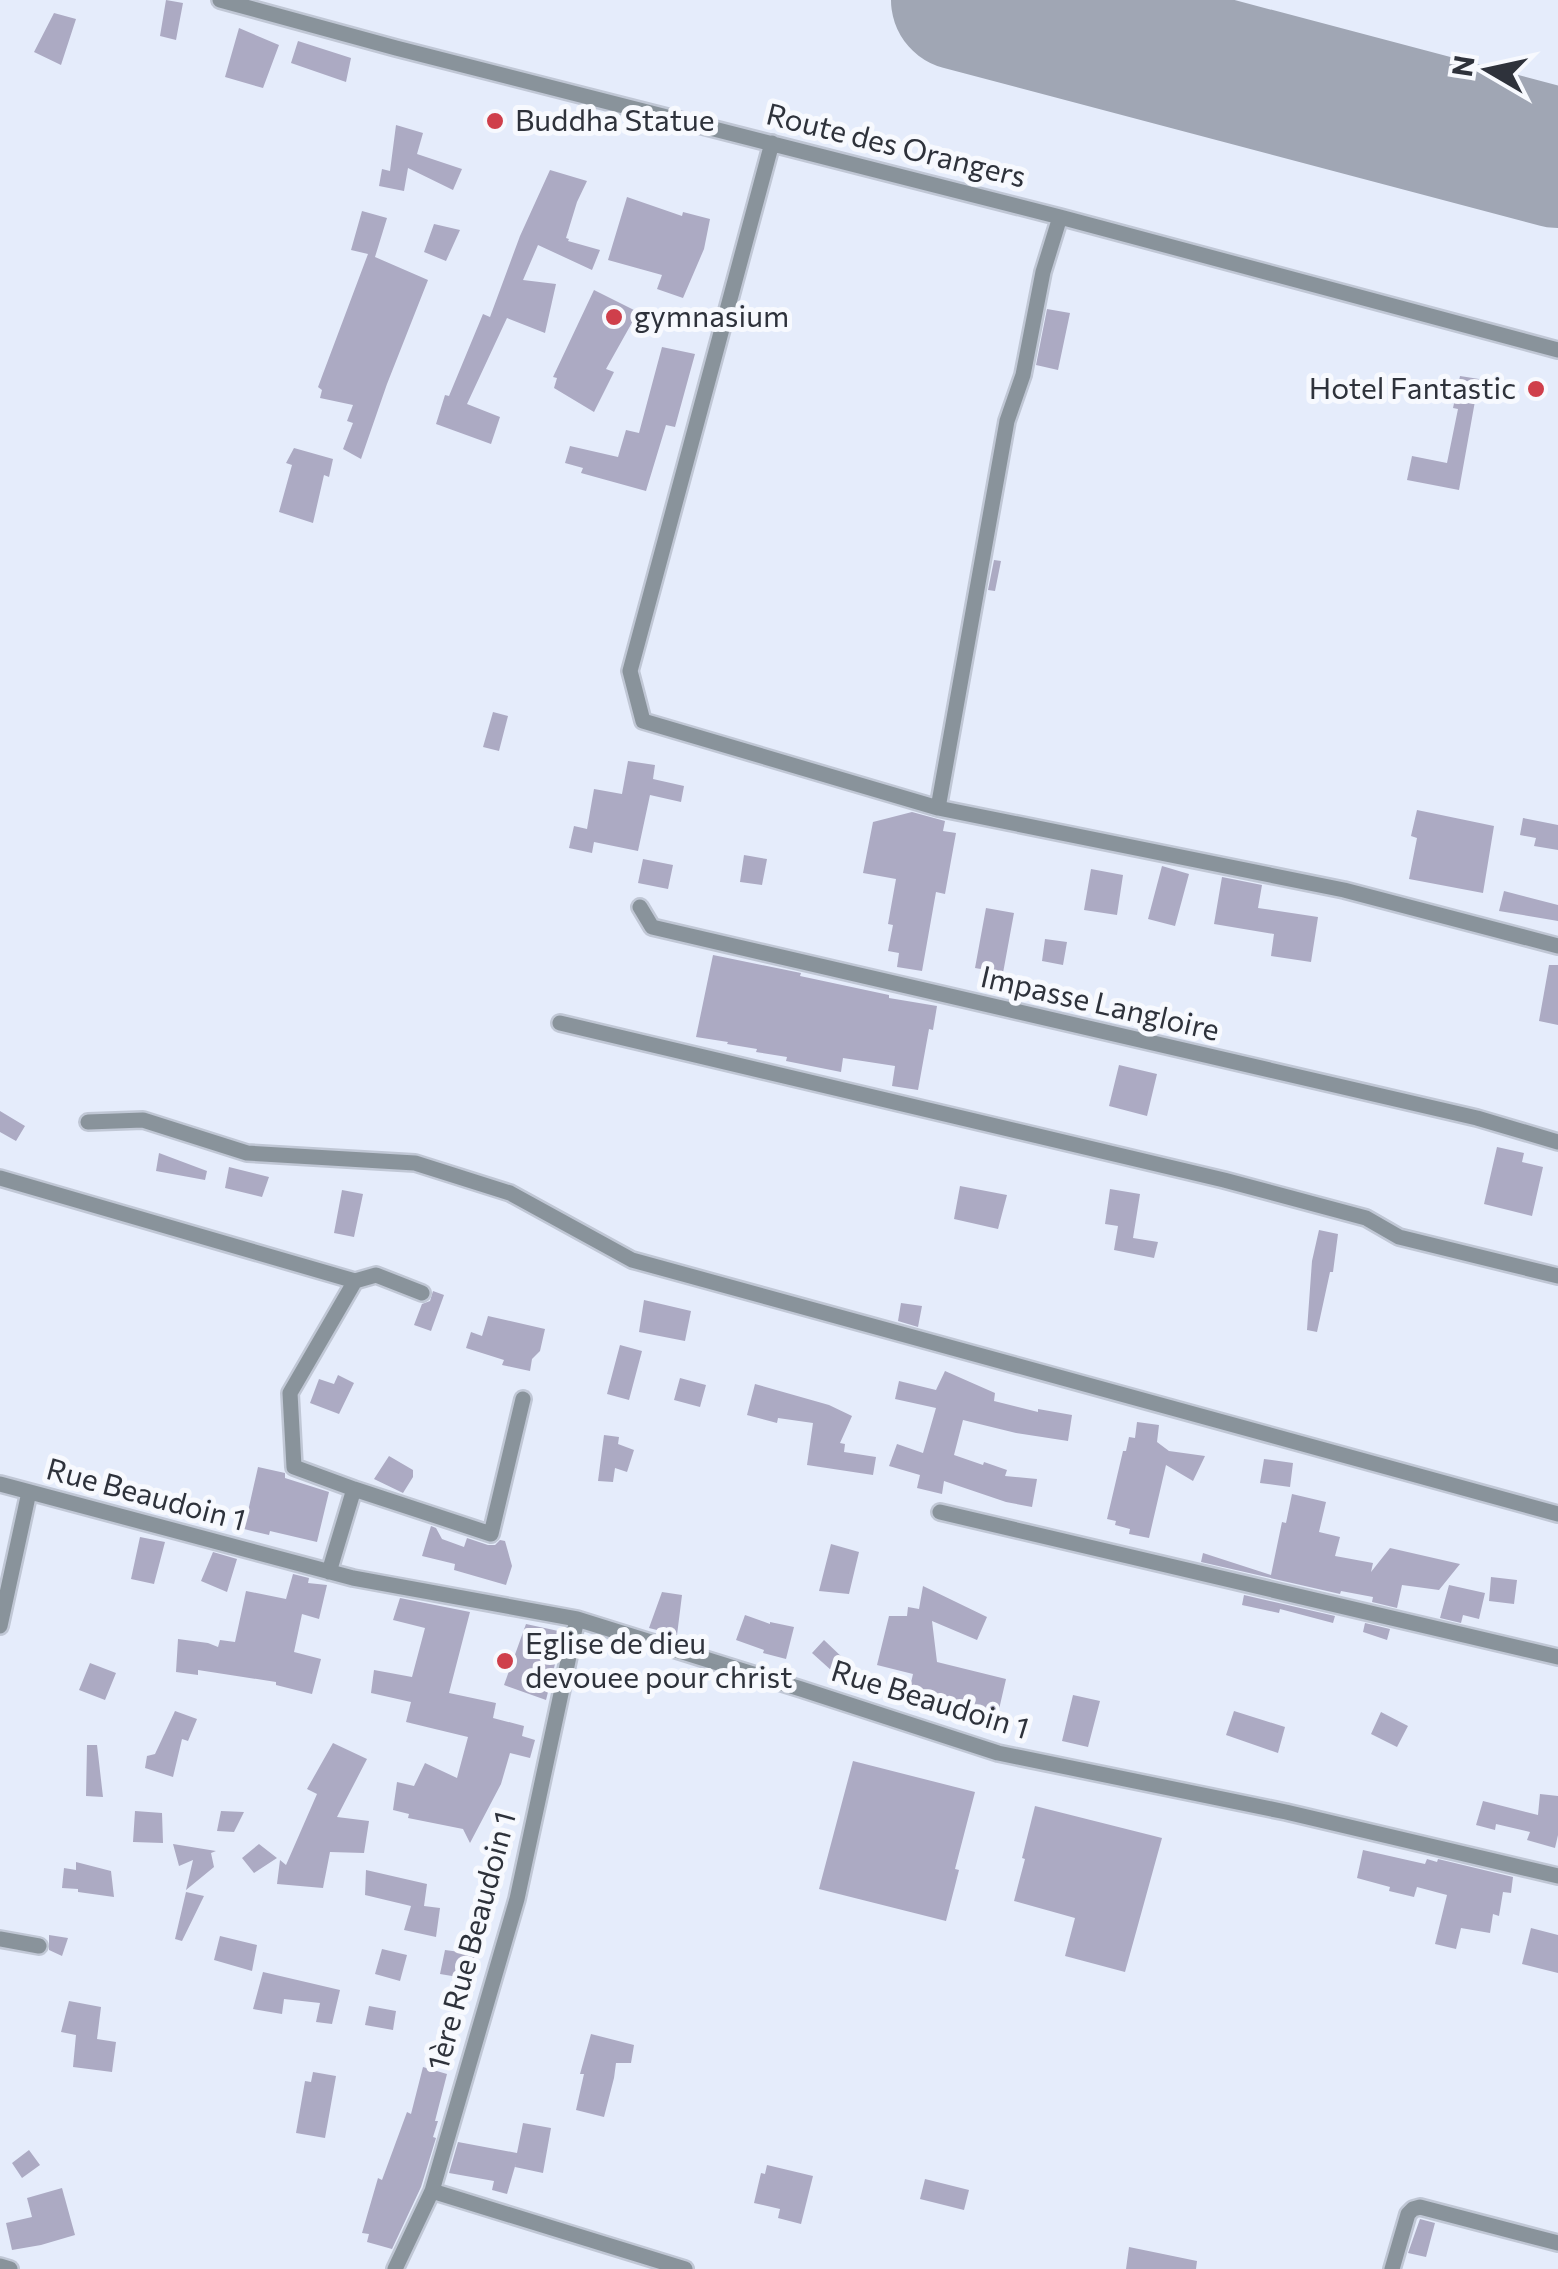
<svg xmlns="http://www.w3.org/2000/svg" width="1558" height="2269" viewBox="0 0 1558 2269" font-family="Commissioner,sans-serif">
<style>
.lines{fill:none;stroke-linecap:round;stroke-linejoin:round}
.runway{stroke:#a0a6b4;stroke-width:140}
.building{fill:#acaac3}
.street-casing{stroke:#c0c7d5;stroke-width:20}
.street{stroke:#89939b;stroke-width:15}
.poi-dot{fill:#cf3f4b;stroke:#f7f9fe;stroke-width:4}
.labels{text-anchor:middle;stroke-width:10;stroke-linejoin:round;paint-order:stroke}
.poi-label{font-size:30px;fill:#2e323b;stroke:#f7f9fe;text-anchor:start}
.street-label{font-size:30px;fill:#2e323b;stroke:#f7f9fe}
</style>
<rect width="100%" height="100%" fill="#e5ecfb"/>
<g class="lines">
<path class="runway" d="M961 0 1558 158"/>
</g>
<path class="building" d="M166 0 183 3 176 40 160 36Z
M54 13 76 19 61 65 34 52Z
M239 28 279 45 263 88 225 77Z
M298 41 351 58 346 82 291 63Z
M396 125 423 133 417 154 462 169 453 190 408 168 404 191 379 186 382 169 390 171Z
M550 170 587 181 577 202 566 238 569 239 568 241 600 250 592 270 538 245 523 280 556 284 545 333 507 318 467 404 500 417 491 444 436 424 445 395 449 396 483 314 490 317 520 236Z
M627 197 682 216 683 212 710 219 704 249 683 298 657 289 662 275 608 260Z
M362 211 387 218 375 257 428 280 387 384 361 459 343 449 353 423 347 421 353 405 320 398 322 390 318 387 368 254 351 250Z
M434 224 460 230 446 261 424 252Z
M594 290 638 312 606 369 614 372 594 412 554 388 557 378 553 377Z
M1047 309 1070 313 1058 370 1036 365Z
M662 347 695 354 675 427 666 425 646 491 581 473 583 468 565 463 570 446 618 457 626 430 639 433Z
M1460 376 1479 379 1459 490 1407 480 1412 456 1447 463 1458 409 1453 408Z
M294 448 333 459 329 477 324 475 313 523 279 512 292 465 286 463Z
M994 560 1001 561 995 591 988 590Z
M493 712 508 716 499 751 483 747Z
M628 761 655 765 653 779 684 786 681 802 650 795 638 851 594 842 592 853 569 848 574 826 587 829 594 789 622 794Z
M1417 810 1494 826 1483 893 1409 879 1417 838 1411 836Z
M912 812 945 821 943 831 956 833 945 894 936 892 922 971 897 967 899 953 888 951 893 925 888 924 896 879 863 873 873 822Z
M1523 818 1558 825V850L1534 846 1536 838 1520 835Z
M744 855 767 859 762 885 740 882Z
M643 859 673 865 668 889 638 883Z
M1162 866 1189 874 1175 926 1148 919Z
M1091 869 1123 875 1117 915 1084 910Z
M1222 877 1262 885 1258 908 1318 917 1311 962 1271 956 1274 934 1214 924Z
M1504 891 1558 905V921L1499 911Z
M986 908 1014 913 1003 973 975 968Z
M1045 939 1067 942 1063 965 1042 961Z
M713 955 801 973 800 976 889 995V998L937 1006 933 1030 929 1029 918 1090 892 1086 895 1066 843 1058 841 1072 786 1061 787 1057 756 1052 757 1049 727 1044 728 1042 696 1037Z
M1549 965H1558V1025L1539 1021Z
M1119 1065 1157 1074 1147 1116 1109 1106Z
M0 1111 25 1126 16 1141 0 1132Z
M1497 1147 1524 1153 1522 1162 1543 1167 1532 1216 1484 1204Z
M159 1153 207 1171 205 1180 156 1171Z
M229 1167 269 1177 262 1197 225 1188Z
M960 1186 1007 1195 998 1229 954 1219Z
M1110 1189 1140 1194 1133 1238 1158 1242 1154 1258 1114 1250 1118 1226 1105 1224Z
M342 1190 363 1194 354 1237 334 1233Z
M1319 1230 1338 1234 1333 1272H1330L1317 1332 1307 1330 1312 1261Z
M433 1291 444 1295 431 1331 414 1325 422 1304 430 1301Z
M644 1300 691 1311 685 1341 639 1332Z
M901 1303 922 1306 918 1327 898 1321Z
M488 1316 545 1329 540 1351 532 1359 530 1371 502 1365 504 1360 466 1348 471 1332 482 1336Z
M620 1345 642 1351 629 1400 607 1394Z
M945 1371 995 1393 994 1401 1038 1412V1409L1072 1415 1068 1441 1016 1433 963 1420 954 1455 983 1465 984 1462 1007 1470 1005 1476 1037 1479 1032 1507 1006 1502 944 1481 942 1494 917 1488 920 1475 889 1466 897 1444 923 1453 936 1408 895 1399 899 1381 936 1390Z
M338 1375 354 1383 339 1414 310 1403 319 1379 334 1384Z
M680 1378 706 1385 700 1407 674 1400Z
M755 1384 829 1405 852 1416 840 1443 845 1444 844 1452 876 1457 873 1475 807 1465 813 1423 778 1418 777 1423 747 1415Z
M1137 1422 1159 1425 1157 1442 1169 1451 1205 1456 1193 1481 1166 1465 1149 1538 1129 1534 1130 1529 1115 1525 1116 1521 1107 1519 1123 1451H1126L1129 1437 1135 1438Z
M604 1435 619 1437 618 1444 634 1450 627 1472 615 1468 613 1482 598 1481Z
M389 1456 413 1470V1477L403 1493 374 1479Z
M1264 1459 1293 1463 1290 1487 1260 1483Z
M258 1467 285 1473V1478L329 1492 317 1542 270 1531 269 1535 244 1529Z
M1292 1494 1326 1502 1319 1532 1340 1537 1335 1556 1373 1563 1371 1572 1390 1548 1460 1564 1439 1590 1402 1585 1397 1608 1372 1602 1373 1597 1341 1591 1340 1594 1201 1562 1203 1553 1271 1575 1282 1522 1286 1523Z
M431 1526 436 1528 442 1539 464 1547 467 1538 488 1545H495L500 1540 505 1541 512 1566 506 1585 454 1570 455 1564 422 1556Z
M140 1537 165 1542 154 1584 131 1579Z
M831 1544 859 1552 849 1594 819 1591Z
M213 1552 237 1559 227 1592 201 1581Z
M293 1574 309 1578 308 1583 327 1585 319 1619 302 1614 294 1652 321 1659 312 1694 276 1685V1682L198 1670V1675L176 1672 178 1639 208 1643 218 1647 220 1640 235 1642 246 1591 286 1599Z
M1491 1577 1517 1580 1514 1604 1489 1601Z
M1449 1585 1485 1593 1479 1619 1463 1615 1461 1623 1440 1618Z
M923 1586 987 1617 977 1640 932 1621 937 1662 1006 1679 997 1718 908 1696 913 1674 877 1665 889 1616H907L908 1607 919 1609Z
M662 1592 682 1595 677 1635 649 1628Z
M1244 1595 1335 1616 1333 1623 1280 1609 1279 1613 1242 1605Z
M400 1598 470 1612 449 1693 496 1703 493 1718 524 1726 522 1736 535 1740 530 1758 510 1753 501 1784 470 1843 463 1829 408 1818 409 1814 393 1810 397 1782 414 1786 425 1763 457 1778 468 1737 406 1722 411 1702 371 1693 374 1670 412 1677 425 1628 393 1620Z
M745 1615 770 1624V1622L794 1627 786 1659 763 1653 764 1650 736 1640Z
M1365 1623 1390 1629 1387 1640 1363 1632Z
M526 1624 563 1632 546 1700 504 1685Z
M824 1640 844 1659 832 1671 812 1653Z
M90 1663 116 1673 105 1700 79 1690Z
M1073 1695 1100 1701 1088 1747 1062 1741Z
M175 1711 197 1719 188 1741 182 1739 173 1777 145 1768 147 1756 155 1754Z
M1234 1711 1285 1727 1278 1753 1226 1735Z
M1381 1712 1408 1726 1397 1747 1371 1734Z
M333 1743 367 1759 337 1817 369 1821 364 1853 330 1852 323 1888 277 1884 280 1860 286 1865 317 1794 307 1789Z
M87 1745H97L103 1797 86 1796Z
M853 1761 975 1792 955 1869 959 1870 946 1921 819 1889Z
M1540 1794 1558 1796V1835L1555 1848 1527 1840 1530 1832 1496 1824 1495 1830 1476 1825 1483 1801 1538 1815Z
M1035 1806 1162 1838 1125 1972 1065 1956 1075 1918 1014 1901 1025 1859 1022 1858Z
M135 1811 162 1813 163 1843 133 1842Z
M221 1811 244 1812 234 1832 217 1831Z
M173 1844 216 1851 211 1853 214 1867 186 1890 193 1860 179 1866Z
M259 1844 277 1858 254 1873 242 1858Z
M1363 1850 1425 1864 1427 1859 1437 1862 1438 1859 1513 1877 1511 1893 1503 1892 1499 1916 1493 1914 1490 1933 1461 1928 1456 1949 1435 1944 1447 1895 1417 1887 1414 1897 1389 1891 1390 1887 1357 1878Z
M76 1862 111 1871 114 1897 78 1892V1889L62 1888 64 1868 76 1870Z
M366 1870 427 1884 424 1906 440 1908 436 1937 404 1930 411 1906 365 1895Z
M186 1892 204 1896 182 1941 175 1939Z
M1531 1928 1558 1935V1973L1522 1964Z
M49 1935 68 1938 62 1956 49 1950Z
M220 1936 257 1945 252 1971 214 1960Z
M382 1949 407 1955 400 1981 375 1974Z
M445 1950 475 1954 470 1979 440 1974Z
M263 1972 340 1990 332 2024 316 2022 320 2003 284 1999 282 2014 253 2009Z
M69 2001 101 2007 97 2039 116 2042 112 2072 73 2067 76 2035 61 2032Z
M369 2006 396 2011 393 2030 365 2025Z
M591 2034 634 2045 631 2063H616L614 2078 604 2117 576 2110 584 2074H580Z
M423 2067 447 2074 435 2121H438L433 2137 436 2138 421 2187 392 2249 367 2242 369 2234 362 2233 378 2178 382 2180 407 2112 411 2114Z
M313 2072 336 2076 325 2138 296 2133 305 2081 311 2082Z
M523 2123 551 2128 543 2173 515 2167 516 2163 507 2194 492 2190 494 2181 449 2173 458 2142 517 2153Z
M29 2150 40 2165 22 2178 12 2163Z
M767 2165 813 2176 801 2224 778 2218 780 2209 754 2203 761 2173 765 2174Z
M925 2179 969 2190 964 2210 920 2199Z
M62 2188 75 2235 41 2245 12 2250 6 2223 32 2217 27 2198Z
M1420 2219 1435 2223 1426 2257 1408 2253Z
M1129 2247 1197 2261 1196 2269H1126Z"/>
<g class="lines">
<g class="street-casing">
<path id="street" d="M220 0 396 48 1060 217 1558 350
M772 143 630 671 643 721 938 808 1344 890 1558 946
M938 808 1007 421 1023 375 1043 272 1060 217
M640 907 652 927 1477 1118 1558 1142
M560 1023 1224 1180 1366 1218 1399 1237 1558 1276
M88 1122 143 1120 247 1153 415 1163 510 1193 632 1260 1558 1514
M0 1178 355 1281
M0 1484 353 1578 577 1619 801 1689 998 1753 1286 1812 1558 1876
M354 1489 491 1534 523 1399
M940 1512 1558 1657
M329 1572 354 1489 294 1467 290 1393 355 1281 376 1275 422 1293
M0 1626 29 1492
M0 1939 39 1946
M432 2191 685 2269
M0 2266 10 2269
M395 2269 432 2191 517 1899 577 1619
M1392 2269 1408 2214 1413 2209 1420 2207 1558 2243"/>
</g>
<use href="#street" class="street"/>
</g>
<g class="poi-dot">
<circle cx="495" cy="121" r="10"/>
<circle cx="614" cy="317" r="10"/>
<circle cx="1536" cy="389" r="10"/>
<circle cx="505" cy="1661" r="10"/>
</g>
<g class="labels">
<g class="poi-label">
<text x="515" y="131">Buddha Statue</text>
<text x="634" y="327">gymnasium</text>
<text x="1516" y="399" text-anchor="end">Hotel Fantastic</text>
<text x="525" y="1654">Eglise de dieu<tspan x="525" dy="34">devouee pour christ</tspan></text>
</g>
<g class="street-label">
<text transform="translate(896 146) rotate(14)" y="10">Route des Orangers</text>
<text transform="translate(1100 1004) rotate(13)" y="10">Impasse Langloire</text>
<text transform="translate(146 1495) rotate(15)" y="10">Rue Beaudoin 1</text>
<text transform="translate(930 1700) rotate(17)" y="10">Rue Beaudoin 1</text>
<text transform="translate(472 1941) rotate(-75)" y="10">1ère Rue Beaudoin 1</text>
</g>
</g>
<g transform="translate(1488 70) rotate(279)" stroke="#f7f9fe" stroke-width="8" paint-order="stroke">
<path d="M0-8L18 38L0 25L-18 38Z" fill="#2e323b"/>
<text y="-15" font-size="28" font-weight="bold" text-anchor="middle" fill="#2e323b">N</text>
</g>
</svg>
